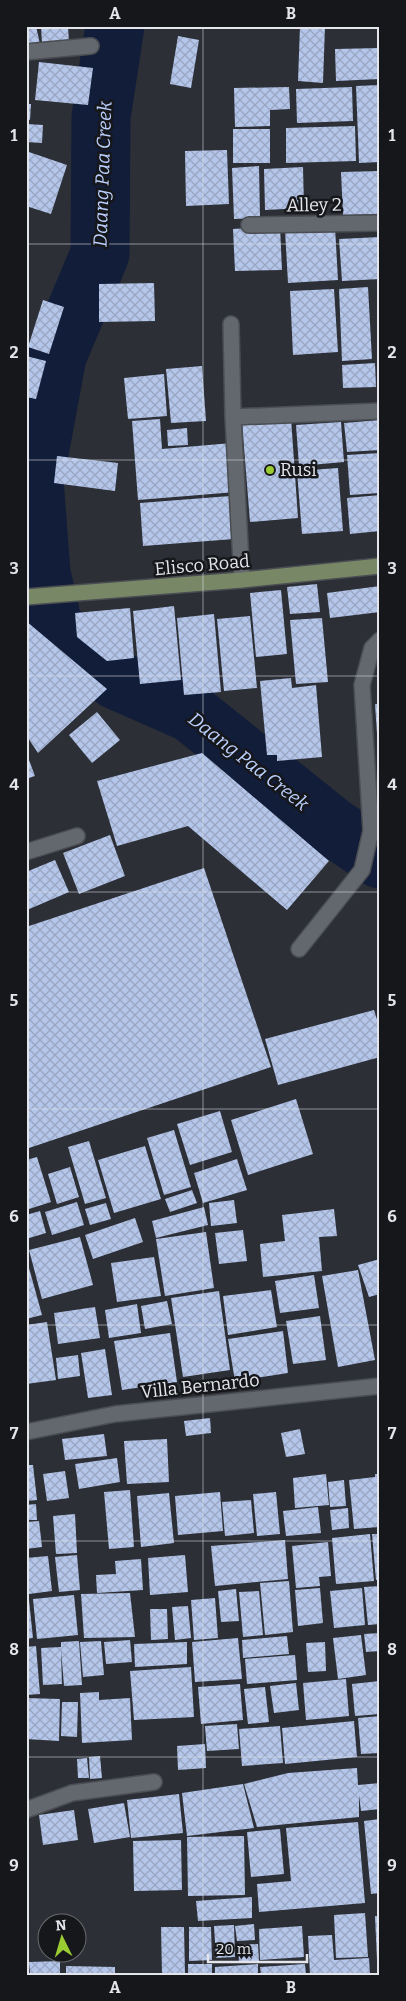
<svg xmlns="http://www.w3.org/2000/svg" width="406" height="2001" viewBox="0 0 406 2001" font-family="Bitter,serif">
<style>
.lines{fill:none;stroke-linecap:round;stroke-linejoin:round}
.river{stroke:#121d39;stroke-width:59}
.building{fill:url(#building-cross-hatch)}
.minor-casing{stroke:#4a4d52;stroke-width:18}
.major-casing{stroke:#4a4d52;stroke-width:18}
.minor{stroke:#63676e;stroke-width:15}
.major{stroke:#788866;stroke-width:15}
.grid{fill:none;stroke:#e3e5ea;stroke-width:1;stroke-opacity:0.55}
.poi-dot{fill:#9bcb33;stroke:#16171a;stroke-width:2}
.labels{text-anchor:middle;stroke-width:5;stroke-linejoin:round;paint-order:stroke}
.street-label{font-size:18px;fill:#e3e5ea;stroke:#16171a}
.poi-label{font-size:18px;fill:#e3e5ea;stroke:#16171a;text-anchor:start}
.water-label{font-size:19px;font-style:italic;fill:#bbd0fe;stroke:#16171a}
.neatline{fill:none;stroke:#e3e5ea;stroke-width:2}
.grid-label{font-size:16px;text-anchor:middle;font-weight:bold;fill:#e3e5ea}
</style>
<defs>
<pattern id="building-cross-hatch" width="8" height="8" patternUnits="userSpaceOnUse" patternTransform="scale(1.25)"><rect width="8" height="8" fill="#b5c6eb"/><path d="M0 0l8 8M0 8l8-8" fill="none" stroke="#99a6c2"/></pattern>
</defs>
<rect width="100%" height="100%" fill="#2c2f36"/>
<g class="lines">
<path class="river" d="M115 26 101 117 100 254 57 356 34 480 41 573 53 626 116 680 191 713 333 827 380 859"/>
</g>
<path class="building" d="M26 26H36L40 44 26 47Z
M41 26H68L69 42 42 44Z
M199 26H296V29L199 28Z
M300 26H325L323 83 298 81Z
M178 36 199 40 191 88 170 84Z
M380 48V79L336 81 335 49Z
M39 62 93 68 88 105 35 100Z
M380 85V162L359 163 356 86Z
M289 87 290 109 270 110V126L235 127 234 88Z
M352 87 353 121 297 123 296 89Z
M26 104H31L30 120H26Z
M26 124 43 125 42 143 26 142Z
M355 126 356 161 286 163V128Z
M233 129H270V163H233Z
M227 150 229 204 186 206 185 151Z
M26 151 67 165 51 214 26 206Z
M259 166 260 218 234 219 232 168Z
M303 167 304 208 265 210 264 169Z
M380 171V214L343 215 341 172Z
M280 226 282 270 235 271 233 229Z
M335 227 338 280 288 283 285 230Z
M380 237V279L342 281 339 239Z
M154 283 155 321 99 322V284Z
M368 287 372 359 342 361 339 289Z
M334 289 338 352 293 355 290 291Z
M43 300 64 307 49 354 28 347Z
M26 356 46 361 36 399 26 397Z
M375 363 376 387 343 388 342 365Z
M202 366 206 421 171 423 166 369Z
M164 374 167 416 128 419 124 378Z
M291 418 298 518 250 522 242 422Z
M160 419 162 449 232 443 236 492 138 500 132 421Z
M380 420V450L347 452 344 423Z
M341 422 344 462 299 466 296 425Z
M187 428 188 445 168 446 167 430Z
M380 453V493L350 495 347 455Z
M57 456 118 463 115 491 54 483Z
M338 468 343 531 302 534 297 471Z
M380 495V531L350 534 347 498Z
M230 496 234 539 143 546 140 503Z
M317 584 320 612 290 614 287 587Z
M380 586V612L330 618 327 593Z
M281 590 287 654 256 657 250 593Z
M174 606 181 680 140 684 133 611Z
M130 608 134 658 107 661 77 637 75 613Z
M214 614 221 692 184 695 177 618Z
M250 616 257 688 224 691 217 619Z
M322 618 328 682 296 684 290 620Z
M26 621 107 689 38 753 26 735Z
M291 678 292 688 316 685 322 757 277 761V755H267L260 681Z
M375 704H380V748H378Z
M97 712 120 740 92 763 69 735Z
M26 752 35 776 26 779Z
M202 753 329 861 287 910 188 826 117 846 97 781Z
M110 835 125 876 79 894 63 853Z
M55 860 69 892 27 910 26 872Z
M204 868 271 1067 26 1149V927Z
M374 1010 380 1029V1057L278 1085 265 1039Z
M296 1099 313 1154 248 1175 231 1120Z
M220 1111 232 1152 190 1165 177 1124Z
M174 1130 191 1187 164 1195 147 1138Z
M89 1141 106 1198 85 1204 68 1147Z
M145 1146 161 1199 114 1213 98 1160Z
M37 1157 51 1202 26 1210V1160Z
M237 1159 247 1190 203 1203 194 1173Z
M70 1167 79 1197 57 1204 48 1174Z
M192 1190 197 1203 170 1212 165 1199Z
M234 1200 237 1223 211 1226 209 1203Z
M77 1202 84 1225 52 1235 45 1212Z
M106 1203 111 1219 90 1225 85 1209Z
M204 1207 208 1225 156 1238 152 1221Z
M334 1209 337 1236 319 1237 322 1271 263 1277 260 1244 285 1241 282 1215Z
M40 1211 46 1233 26 1239V1215Z
M135 1218 143 1242 93 1259 85 1235Z
M243 1230 247 1261 219 1264 215 1233Z
M206 1232 214 1288 165 1296 156 1239Z
M80 1237 93 1285 42 1299 29 1250Z
M26 1257 42 1315 26 1319Z
M154 1257 161 1296 117 1302 111 1263Z
M380 1259V1294L369 1297 358 1265Z
M358 1270 375 1360 338 1367 322 1276Z
M314 1275 319 1308 280 1313 275 1281Z
M271 1290 277 1327 228 1335 223 1296Z
M219 1291 230 1370 183 1377 171 1298Z
M167 1301 172 1324 145 1329 141 1306Z
M137 1304 141 1333 109 1338 105 1310Z
M95 1307 100 1338 58 1344 54 1313Z
M320 1316 326 1360 293 1364 286 1321Z
M47 1322 56 1380 26 1384V1325Z
M283 1331 288 1373 235 1381 228 1339Z
M170 1333 177 1382 122 1390 114 1341Z
M105 1349 112 1395 88 1398 81 1353Z
M78 1355 80 1376 58 1379 56 1358Z
M210 1418 211 1433 186 1436 184 1421Z
M300 1429 305 1454 286 1457 281 1433Z
M104 1434 107 1456 65 1460 62 1439Z
M167 1439 169 1482 127 1484 124 1441Z
M117 1458 120 1482 79 1489 75 1464Z
M26 1465H33L37 1500 26 1501Z
M65 1471 69 1498 47 1501 43 1474Z
M326 1474 329 1505 295 1508 293 1478Z
M375 1474H380V1504L377 1505 379 1527 354 1529 349 1480 375 1477Z
M344 1480 346 1506 330 1507 328 1482Z
M130 1490 134 1547 109 1549 104 1492Z
M220 1492 223 1531 178 1535 175 1496Z
M276 1492 280 1534 257 1536 253 1494Z
M169 1493 174 1543 141 1547 137 1496Z
M251 1500 254 1533 225 1536 222 1502Z
M36 1504 37 1520H26V1505Z
M318 1507 321 1533 286 1536 283 1511Z
M348 1508 349 1528 332 1530 330 1510Z
M75 1514 77 1553 56 1554 53 1516Z
M39 1521 42 1547 26 1549V1522Z
M370 1534 374 1581 336 1584 332 1538Z
M372 1534H380V1579L376 1580Z
M285 1540 288 1579 215 1586 211 1546Z
M328 1542 331 1576 319 1577 320 1586 296 1588 292 1546Z
M77 1555 80 1590 59 1592 55 1557Z
M185 1555 188 1592 150 1595 148 1558Z
M48 1556 52 1591 29 1594 26 1558Z
M141 1559 143 1590 97 1593 96 1575 116 1574 115 1561Z
M289 1581 293 1632 265 1635 260 1583Z
M380 1586V1624L368 1625 364 1587Z
M320 1588 323 1623 298 1626 295 1590Z
M362 1588 365 1625 334 1628 330 1591Z
M236 1589 239 1621 221 1622 218 1591Z
M259 1591 263 1635 243 1637 239 1592Z
M130 1593 135 1637 84 1638 81 1594Z
M74 1595 78 1635 37 1639 33 1599Z
M215 1598 218 1638 194 1640 191 1600Z
M26 1600H29L33 1638 26 1639Z
M188 1606 191 1638 175 1640 172 1607Z
M150 1609H167L168 1639 151 1640Z
M380 1633V1651L366 1652 364 1634Z
M361 1635 366 1675 338 1679 333 1638Z
M287 1636 289 1654 243 1658 242 1640Z
M238 1638 242 1679 195 1682 192 1642Z
M130 1640 132 1662 106 1664 104 1642Z
M79 1641 82 1685 64 1686 61 1650 62 1684 43 1685 41 1648 61 1647V1642Z
M101 1641 104 1675 83 1677 80 1642Z
M187 1642V1664L135 1667 134 1644Z
M325 1642 326 1671 308 1672 306 1643Z
M36 1646 40 1694 26 1695V1647Z
M295 1655 297 1680 247 1684 245 1659Z
M191 1667 194 1717 134 1720 130 1671Z
M346 1679 349 1716 306 1720 303 1683Z
M380 1681V1714L355 1716 352 1684Z
M296 1683 299 1710 274 1713 270 1686Z
M240 1684 243 1720 201 1724 198 1687Z
M265 1687 269 1722 248 1724 244 1689Z
M99 1692V1700L130 1698 132 1740 82 1743 80 1693Z
M26 1698 60 1699 59 1741 26 1739Z
M62 1702H78L77 1737 61 1736Z
M380 1716V1753L361 1754 358 1718Z
M354 1721 357 1757 285 1764 282 1728Z
M237 1724 239 1749 207 1751 205 1726Z
M280 1726 283 1763 242 1766 239 1729Z
M205 1744 206 1768 178 1770 177 1746Z
M100 1756 102 1778 90 1779 89 1757Z
M87 1758 89 1778H78L77 1759Z
M357 1768 358 1785 380 1783V1809L361 1811 359 1795V1817L257 1827 244 1784 288 1773Z
M243 1784 254 1828 187 1836 182 1793Z
M179 1794 183 1833 131 1838 127 1800Z
M124 1803 130 1837 94 1843 88 1809Z
M74 1810 78 1840 43 1845 39 1815Z
M380 1819V1893L371 1894 364 1821Z
M358 1822 365 1903 259 1912 257 1884 291 1881 286 1828Z
M280 1829 284 1874 251 1877 247 1832Z
M244 1836 245 1895 188 1896 187 1837Z
M181 1840 182 1890 134 1891 133 1841Z
M252 1897V1918L198 1921 196 1901Z
M365 1913 368 1957 336 1958 334 1915Z
M375 1916H380V1960H377Z
M254 1924 255 1940 237 1941 235 1926Z
M234 1925 235 1957 216 1958 214 1926Z
M302 1926 304 1957 260 1960 259 1929Z
M161 1927H184L185 1975H162Z
M189 1927H211L212 1960 189 1961Z
M332 1935 334 1960 369 1958 370 1975H310L308 1936Z
M258 1944 259 1961 239 1962 238 1945Z
M60 1961V1975H30L29 1962Z
M188 1964H212V1975H188Z
M258 1964V1975H215V1967Z
M305 1964 306 1975H261L260 1967Z
M66 1966 115 1967V1975H66Z"/>
<g class="lines">
<g class="minor-casing">
<path id="minor" d="M26 52 91 46
M249 225 380 223
M231 324 233 417 242 580
M233 417 380 411
M26 852 77 836
M299 949 362 870 371 831 362 685 372 648 380 640
M26 1432 115 1414 380 1386
M26 1810 72 1793 154 1782"/>
</g>
<g class="major-casing">
<path id="major" d="M26 597 242 580 380 566"/>
</g>
<use href="#minor" class="minor"/>
<use href="#major" class="major"/>
</g>
<path class="grid" d="M203 26V1975M26 244H380M26 460H380M26 676H380M26 892H380M26 1109H380M26 1325H380M26 1541H380M26 1757H380"/>
<circle class="poi-dot" cx="270" cy="470" r="5"/>
<g class="labels">
<g class="street-label">
<text transform="translate(314 205) rotate(-1)" y="6">Alley 2</text>
<text transform="translate(202 565) rotate(-5)" y="6">Elisco Road</text>
<text transform="translate(200 1386) rotate(-6)" y="6">Villa Bernardo</text>
</g>
<g class="poi-label">
<text x="280" y="476">Rusi</text>
</g>
<g class="water-label">
<text transform="translate(102 174) rotate(-88)" y="7">Daang Paa Creek</text>
<text transform="translate(249 761) rotate(38)" y="7">Daang Paa Creek</text>
</g>
</g>
<rect width="406" height="2001" fill="none" stroke="#16171a" stroke-width="55"/>
<g transform="translate(62 1938) rotate(355)"><circle r="24" fill="#16171a" stroke="#68696d"/>
<path d="M0-4L9 19L0 12L-9 19Z" fill="#9bcb33"/>
<text y="-8" font-size="14" font-weight="bold" text-anchor="middle" fill="#e3e5ea">N</text>
</g>
<path d="M208 1954v8h99v-8" fill="none" stroke="#e3e5ea" stroke-width="2.5"/>
<text x="216" y="1954" font-size="15" fill="#e3e5ea" stroke="#16171a" stroke-width="4" paint-order="stroke">20 m</text>
<rect x="28" y="28" width="350" height="1946" class="neatline"/>
<g class="grid-label">
<text x="115" y="19">A</text>
<text x="291" y="19">B</text>
<text x="14" y="141">1</text>
<text x="392" y="141">1</text>
<text x="14" y="358">2</text>
<text x="392" y="358">2</text>
<text x="14" y="574">3</text>
<text x="392" y="574">3</text>
<text x="14" y="790">4</text>
<text x="392" y="790">4</text>
<text x="14" y="1006">5</text>
<text x="392" y="1006">5</text>
<text x="14" y="1222">6</text>
<text x="392" y="1222">6</text>
<text x="14" y="1439">7</text>
<text x="392" y="1439">7</text>
<text x="14" y="1655">8</text>
<text x="392" y="1655">8</text>
<text x="14" y="1871">9</text>
<text x="392" y="1871">9</text>
<text x="115" y="1993">A</text>
<text x="291" y="1993">B</text>
</g>
</svg>
